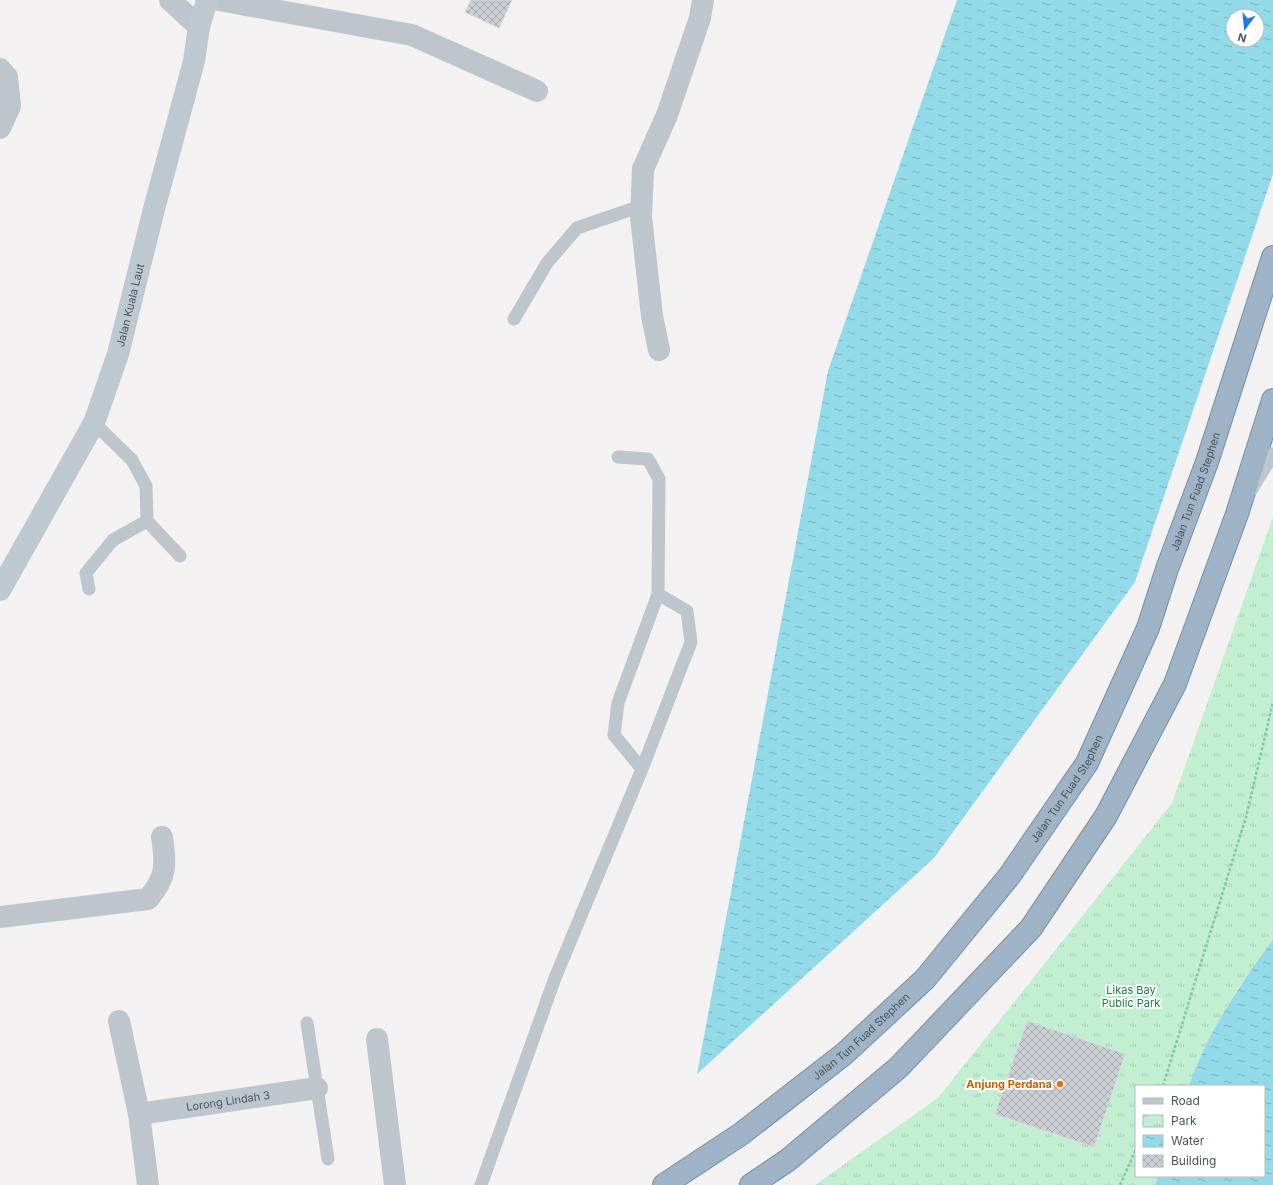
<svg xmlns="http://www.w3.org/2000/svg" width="1273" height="1185" viewBox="0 0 1273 1185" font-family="Inter,sans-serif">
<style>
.park{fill:url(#park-tufts)}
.water{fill:url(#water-ripples);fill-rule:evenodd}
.building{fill:url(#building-cross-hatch);stroke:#d5d7dc}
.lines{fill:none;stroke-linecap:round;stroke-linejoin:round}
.trunk-casing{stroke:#7790a8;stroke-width:24}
.path{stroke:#7ccaa1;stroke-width:2.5;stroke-dasharray:3 2;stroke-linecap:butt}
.service{stroke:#bdc6cd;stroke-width:13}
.minor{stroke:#bdc6cd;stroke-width:22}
.secondary{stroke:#bec8d1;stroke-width:22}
.trunk{stroke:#9eb3c6;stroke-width:22}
.food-dot{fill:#e8710a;stroke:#fff;stroke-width:1.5}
.labels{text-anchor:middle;stroke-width:4;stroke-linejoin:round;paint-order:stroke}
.street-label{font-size:11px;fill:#49555e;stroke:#fff}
.park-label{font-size:11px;fill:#1c7d49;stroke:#fff}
.food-label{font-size:11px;font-weight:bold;fill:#c56008;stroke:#fff;text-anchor:end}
</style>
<defs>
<pattern id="park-tufts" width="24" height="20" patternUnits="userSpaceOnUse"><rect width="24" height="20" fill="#c2eed1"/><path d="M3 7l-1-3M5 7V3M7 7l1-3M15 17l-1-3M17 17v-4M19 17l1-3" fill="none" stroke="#a8ceb6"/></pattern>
<pattern id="water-ripples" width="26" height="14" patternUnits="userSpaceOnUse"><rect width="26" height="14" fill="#92dae8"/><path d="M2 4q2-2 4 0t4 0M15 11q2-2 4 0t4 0" fill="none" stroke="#79b4bf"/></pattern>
<pattern id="building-cross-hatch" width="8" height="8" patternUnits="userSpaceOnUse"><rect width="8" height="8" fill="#cbced3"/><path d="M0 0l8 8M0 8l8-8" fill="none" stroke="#a7aaae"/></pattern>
</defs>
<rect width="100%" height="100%" fill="#f3f1f1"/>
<path class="park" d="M1273 517V938C1262 957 1248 974 1236 992 1217 1022 1201 1052 1189 1086H1136V1176H1158L1155 1185H815L938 1098 1172 803Z"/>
<path class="water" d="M957 0H1273V174L1135 582 934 858 697 1074 828 371ZM1233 16H1257V40H1233Z
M1273 939V1185H1155L1158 1176H1264V1086H1189C1208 1030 1240 986 1273 939Z"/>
<path class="building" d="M471 0H512L499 28 465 12Z
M1027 1021 1125 1054 1094 1147 995 1114Z"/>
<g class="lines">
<g class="trunk-casing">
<g id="trunk">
<path id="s3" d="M664 1185 741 1134 844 1054 925 979 1010 875 1087 763 1148 628 1167 569 1207 462 1273 257"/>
<path d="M751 1185 788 1160 899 1067 1031 928 1106 816 1175 684 1237 514 1273 400"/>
</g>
</g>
<path class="path" d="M1163 1086 1246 817 1273 702
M1120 1185 1136 1149"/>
<path class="service" d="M514 319 547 263 577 228 641 206
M94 423 132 460 146 486 147 521 180 556
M1252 489 1273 454
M89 589 86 573 113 540 147 521
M642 769 614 735 618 703 658 594
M307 1023 328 1159
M481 1185 555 978 642 769 691 642 687 611 658 594 659 479 648 459 618 457"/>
<g class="minor">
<path d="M170 0 199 27"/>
<path d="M219 0 412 35 537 91"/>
<path d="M0 69 7 77 10 106 0 128"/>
<path d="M659 350 652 316 641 217 643 169 667 115 700 18 703 0"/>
<path d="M0 917 148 899C167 877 166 864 162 837"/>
<path d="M119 1021 139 1114 148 1185"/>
<path d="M377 1039 395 1185"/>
<path id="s1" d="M139 1114 317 1088"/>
</g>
<path class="secondary" id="s2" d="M0 590 94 423 118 354 154 209 194 61 199 27 207 0"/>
<use href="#trunk" class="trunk"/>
</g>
<circle class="food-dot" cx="1060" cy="1084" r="4"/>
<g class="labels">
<g class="street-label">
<text dy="4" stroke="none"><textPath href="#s2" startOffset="315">Jalan Kuala Laut</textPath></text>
<text dy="4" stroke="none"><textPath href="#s3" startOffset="896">Jalan Tun Fuad Stephen</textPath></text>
<text dy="4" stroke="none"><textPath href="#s3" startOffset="571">Jalan Tun Fuad Stephen</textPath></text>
<text dy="4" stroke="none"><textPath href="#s3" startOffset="247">Jalan Tun Fuad Stephen</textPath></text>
<text dy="4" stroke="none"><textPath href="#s1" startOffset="90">Lorong Lindah 3</textPath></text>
</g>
<g class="park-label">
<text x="1131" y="994">Likas Bay<tspan x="1131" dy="13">Public Park</tspan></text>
</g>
<g class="food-label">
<text x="1052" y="1088">Anjung Perdana</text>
</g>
</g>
<rect x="1135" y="1085" width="130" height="92" fill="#ffffff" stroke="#b6bbbf"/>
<rect x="1143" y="1098" width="20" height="6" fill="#bec8d1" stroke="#b6bbbf"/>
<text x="1171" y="1105" font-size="12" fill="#49555e">Road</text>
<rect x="1143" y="1115" width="20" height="12" fill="url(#park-tufts)" stroke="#b6bbbf"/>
<text x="1171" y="1125" font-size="12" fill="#49555e">Park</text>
<rect x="1143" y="1135" width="20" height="12" fill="url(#water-ripples)" stroke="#b6bbbf"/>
<text x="1171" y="1145" font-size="12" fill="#49555e">Water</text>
<rect x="1143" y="1155" width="20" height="12" fill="url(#building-cross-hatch)" stroke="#b6bbbf"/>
<text x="1171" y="1165" font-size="12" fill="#49555e">Building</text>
<g transform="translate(1245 28) rotate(196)"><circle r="19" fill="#ffffff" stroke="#b6bbbf"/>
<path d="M0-3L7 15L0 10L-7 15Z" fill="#227adc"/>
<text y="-6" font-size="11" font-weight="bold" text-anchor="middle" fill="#49555e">N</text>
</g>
</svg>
